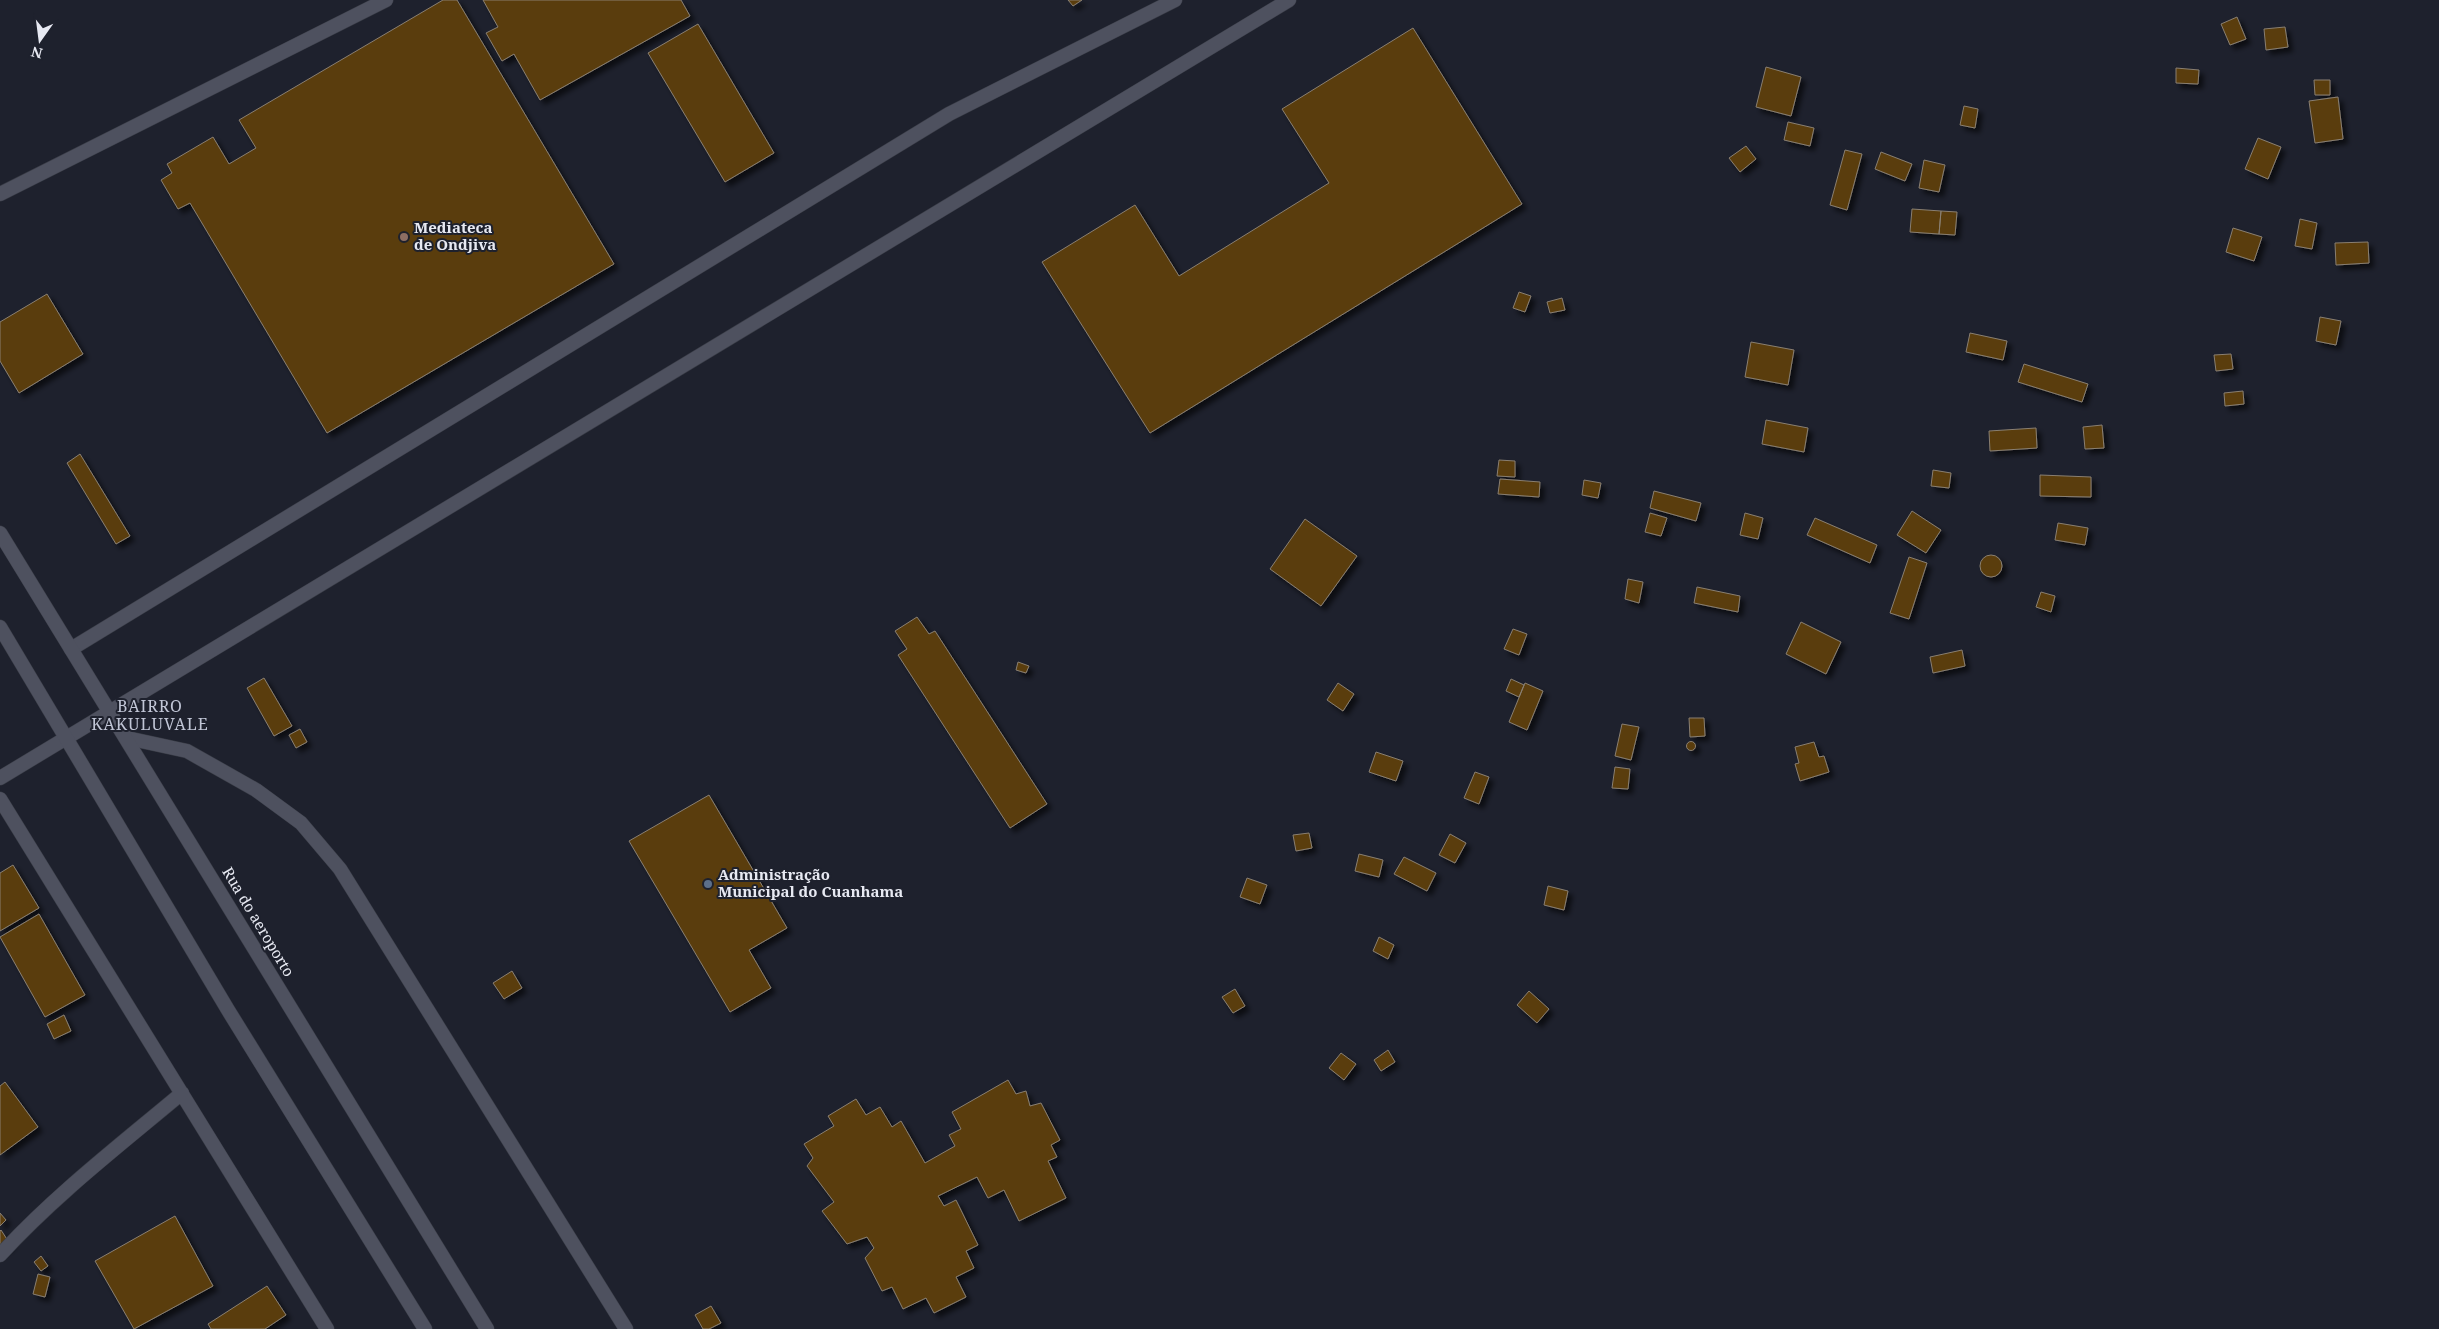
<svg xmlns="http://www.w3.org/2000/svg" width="2439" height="1329" viewBox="0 0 2439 1329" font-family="'Noto Serif',serif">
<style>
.building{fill:#5a3d0a;stroke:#897f72;filter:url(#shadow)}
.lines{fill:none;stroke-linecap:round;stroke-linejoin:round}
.service-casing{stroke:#393c46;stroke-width:15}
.minor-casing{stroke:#393c46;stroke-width:15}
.secondary-casing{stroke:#393c46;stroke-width:15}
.service{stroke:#4e515f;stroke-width:14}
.minor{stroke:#4e515f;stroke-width:14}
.secondary{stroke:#4e515f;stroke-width:14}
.education-dot{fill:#8d6e63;stroke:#1e212d;stroke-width:2}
.service-dot{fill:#5c6f8a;stroke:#1e212d;stroke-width:2}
.labels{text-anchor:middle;stroke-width:4;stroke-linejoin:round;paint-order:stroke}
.poi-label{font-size:15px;font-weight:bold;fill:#e7e9f2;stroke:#1e212d;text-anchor:start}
.street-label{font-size:15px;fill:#e7e9f2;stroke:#1e212d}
.neighbourhood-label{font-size:16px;letter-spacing:1px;fill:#c1c6d6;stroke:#1e212d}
</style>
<defs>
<filter id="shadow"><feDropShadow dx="4.5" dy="4.5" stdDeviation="2.5" flood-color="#0009"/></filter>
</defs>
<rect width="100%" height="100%" fill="#1e212d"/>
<path class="building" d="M443 0H457L614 264 327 433 190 203 178 209 161 180 172 173 167 164 213 137 229 164 256 148 239 120Z
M483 0H681L690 16 540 100 514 54 502 61 486 33 498 27Z
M1068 0H1082L1073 6Z
M2237 17 2246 39 2230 45 2221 24Z
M698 24 774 153 725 182 648 53Z
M2285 27 2288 47 2266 50 2264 29Z
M1413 28 1522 204 1150 433 1042 262 1135 205 1179 276 1329 183 1282 109Z
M1766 67 1801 77 1791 116 1756 107Z
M2176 68 2199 70 2198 84 2176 83Z
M2314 80H2330V95H2315Z
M2338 97 2343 139 2315 143 2309 101Z
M1964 106 1978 109 1975 128 1960 125Z
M1788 122 1814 128 1810 146 1784 140Z
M2258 138 2281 147 2268 179 2245 169Z
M1746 146 1756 159 1740 172 1729 158Z
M1845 150 1862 154 1847 210 1830 205Z
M1881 152 1912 164 1905 181 1875 169Z
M1924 160 1945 165 1939 192 1919 188Z
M1912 209 1941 211 1939 234 1910 232Z
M1941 211 1957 212 1955 235 1939 234Z
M2300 219 2317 223 2312 249 2295 246Z
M2233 228 2262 237 2254 261 2226 252Z
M2368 242 2369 263 2336 265 2335 243Z
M1519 292 1531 296 1525 312 1513 308Z
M47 294 83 354 19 393 0 361V322Z
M1562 298 1565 310 1550 313 1547 302Z
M2320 317 2341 321 2336 345 2316 341Z
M1970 333 2007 341 2003 360 1966 352Z
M1751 342 1794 350 1788 385 1745 377Z
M2231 354 2233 369 2216 371 2214 355Z
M2024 364 2088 384 2082 402 2018 382Z
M2243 391 2244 404 2225 406 2224 393Z
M1766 420 1808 428 1804 452 1762 444Z
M2102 425 2104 448 2085 449 2083 427Z
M2036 428 2037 448 1990 451 1989 431Z
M80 454 130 536 116 544 67 463Z
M1499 460 1515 461V477L1497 476Z
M1933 470 1951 473 1949 488 1931 486Z
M2040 475 2091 477V497L2040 496Z
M1500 479 1540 482 1539 497 1498 494Z
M1584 480 1601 483 1598 498 1582 495Z
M1654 491 1701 503 1696 521 1650 508Z
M1912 511 1941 530 1926 553 1897 535Z
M1650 513 1667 518 1661 536 1645 532Z
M1745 513 1763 518 1758 539 1740 535Z
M1815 518 1877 545 1870 563 1807 535Z
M1305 519 1357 556 1321 606 1270 569Z
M2058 523 2088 528 2085 545 2055 540Z
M1980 566a11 11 0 1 1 22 0a11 11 0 1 1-22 0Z
M1909 557 1927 563 1909 619 1890 613Z
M1628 579 1643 582 1639 603 1625 599Z
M1697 587 1740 596 1738 612 1694 603Z
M2041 592 2055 596 2051 612 2036 607Z
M917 617 929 634 935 631 1047 804 1010 828 898 655 907 649 895 631Z
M1801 622 1841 642 1826 674 1786 654Z
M1513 629 1527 634 1519 655 1504 649Z
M1962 650 1965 666 1933 673 1930 657Z
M1018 662 1029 666 1026 673 1016 670Z
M264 678 292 726 274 736 247 688Z
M1511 679 1524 685 1519 697 1506 691Z
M1338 683 1354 694 1343 711 1327 700Z
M1525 683 1543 691 1527 730 1509 722Z
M1689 718H1704L1705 736 1690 737Z
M1622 724 1639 727 1631 760 1615 756Z
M300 729 307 742 296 748 289 735Z
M1686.5 746a4.5 4.5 0 1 1 9 0a4.5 4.5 0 1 1-9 0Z
M1814 742 1819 757 1824 756 1829 772 1800 781 1795 764 1799 763 1795 747Z
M1376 752 1403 761 1396 781 1369 772Z
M1615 767 1630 769 1628 789 1612 788Z
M1475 772 1489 777 1479 804 1464 798Z
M709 795 787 928 749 950 771 988 730 1012 629 841Z
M1309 833 1312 848 1296 851 1293 835Z
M1450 834 1466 843 1455 863 1439 855Z
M1359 854 1383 860 1379 877 1355 871Z
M1404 857 1436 873 1427 891 1394 874Z
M13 865 39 908 0 931V873Z
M1247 878 1267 885 1260 904 1240 897Z
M1548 886 1568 891 1564 910 1544 905Z
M39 914 85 995 45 1017 0 937Z
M1379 937 1394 945 1388 959 1373 951Z
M512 971 522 988 504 999 493 983Z
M1235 989 1245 1006 1233 1013 1222 997Z
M1529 991 1549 1009 1537 1023 1517 1005Z
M64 1015 71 1031 54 1039 47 1024Z
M1388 1050 1395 1062 1381 1071 1374 1060Z
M1341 1053 1356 1064 1344 1080 1329 1068Z
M1008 1080 1016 1094 1026 1091 1030 1106 1041 1103 1060 1140 1051 1145 1057 1157 1048 1161 1066 1198 1019 1221 1004 1190 988 1198 977 1177 938 1196 944 1206 956 1200 978 1245 966 1251 974 1268 956 1277 966 1297 934 1313 926 1298 903 1309 892 1287 882 1291 865 1258 874 1248 867 1237 847 1244 822 1211 834 1202 807 1166 813 1158 804 1144 834 1126 828 1116 856 1099 866 1115 880 1107 892 1127 901 1121 925 1163 955 1146 949 1135 961 1129 952 1112Z
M5 1082 38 1127 0 1155V1086Z
M0 1213 6 1220 0 1226Z
M175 1216 213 1286 134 1329 95 1261Z
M1 1230 10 1244 0 1250V1231Z
M41 1256 48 1266 41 1271 34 1262Z
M38 1274 50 1277 45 1297 33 1294Z
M267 1286 286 1315 265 1329H211L208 1324Z
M711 1306 721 1323 709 1329H703L695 1315Z"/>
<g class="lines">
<g class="service-casing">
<path id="service" d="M127 738 187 751 256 790 301 823 340 869 626 1329"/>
</g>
<g class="minor-casing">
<path id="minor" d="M0 194 386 0
M71 649 949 114 1175 0
M0 778 1289 0
M0 799 327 1329
M0 1255C55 1195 120 1145 182 1093"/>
</g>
<g class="secondary-casing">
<path id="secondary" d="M0 533 487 1329
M0 627 228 1010 425 1329"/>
</g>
<use href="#service" class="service"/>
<use href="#minor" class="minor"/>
<use href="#secondary" class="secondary"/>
</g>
<circle class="education-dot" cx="404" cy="237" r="5"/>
<circle class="service-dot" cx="708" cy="884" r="5"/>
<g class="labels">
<g class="poi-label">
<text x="414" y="233">Mediateca<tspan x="414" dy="17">de Ondjiva</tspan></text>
<text x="718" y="880">Administração<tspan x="718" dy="17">Municipal do Cuanhama</tspan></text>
</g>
<g class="street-label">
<text transform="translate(258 922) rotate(59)" y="5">Rua do aeroporto</text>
</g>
<g class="neighbourhood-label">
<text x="150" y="712">BAIRRO<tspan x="150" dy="18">KAKULUVALE</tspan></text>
</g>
</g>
<g transform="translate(40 40) rotate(194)" stroke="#1e212d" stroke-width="4" paint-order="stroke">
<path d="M0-4L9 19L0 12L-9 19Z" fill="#e7e9f2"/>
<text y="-8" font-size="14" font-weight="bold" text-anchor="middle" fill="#e7e9f2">N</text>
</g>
</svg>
